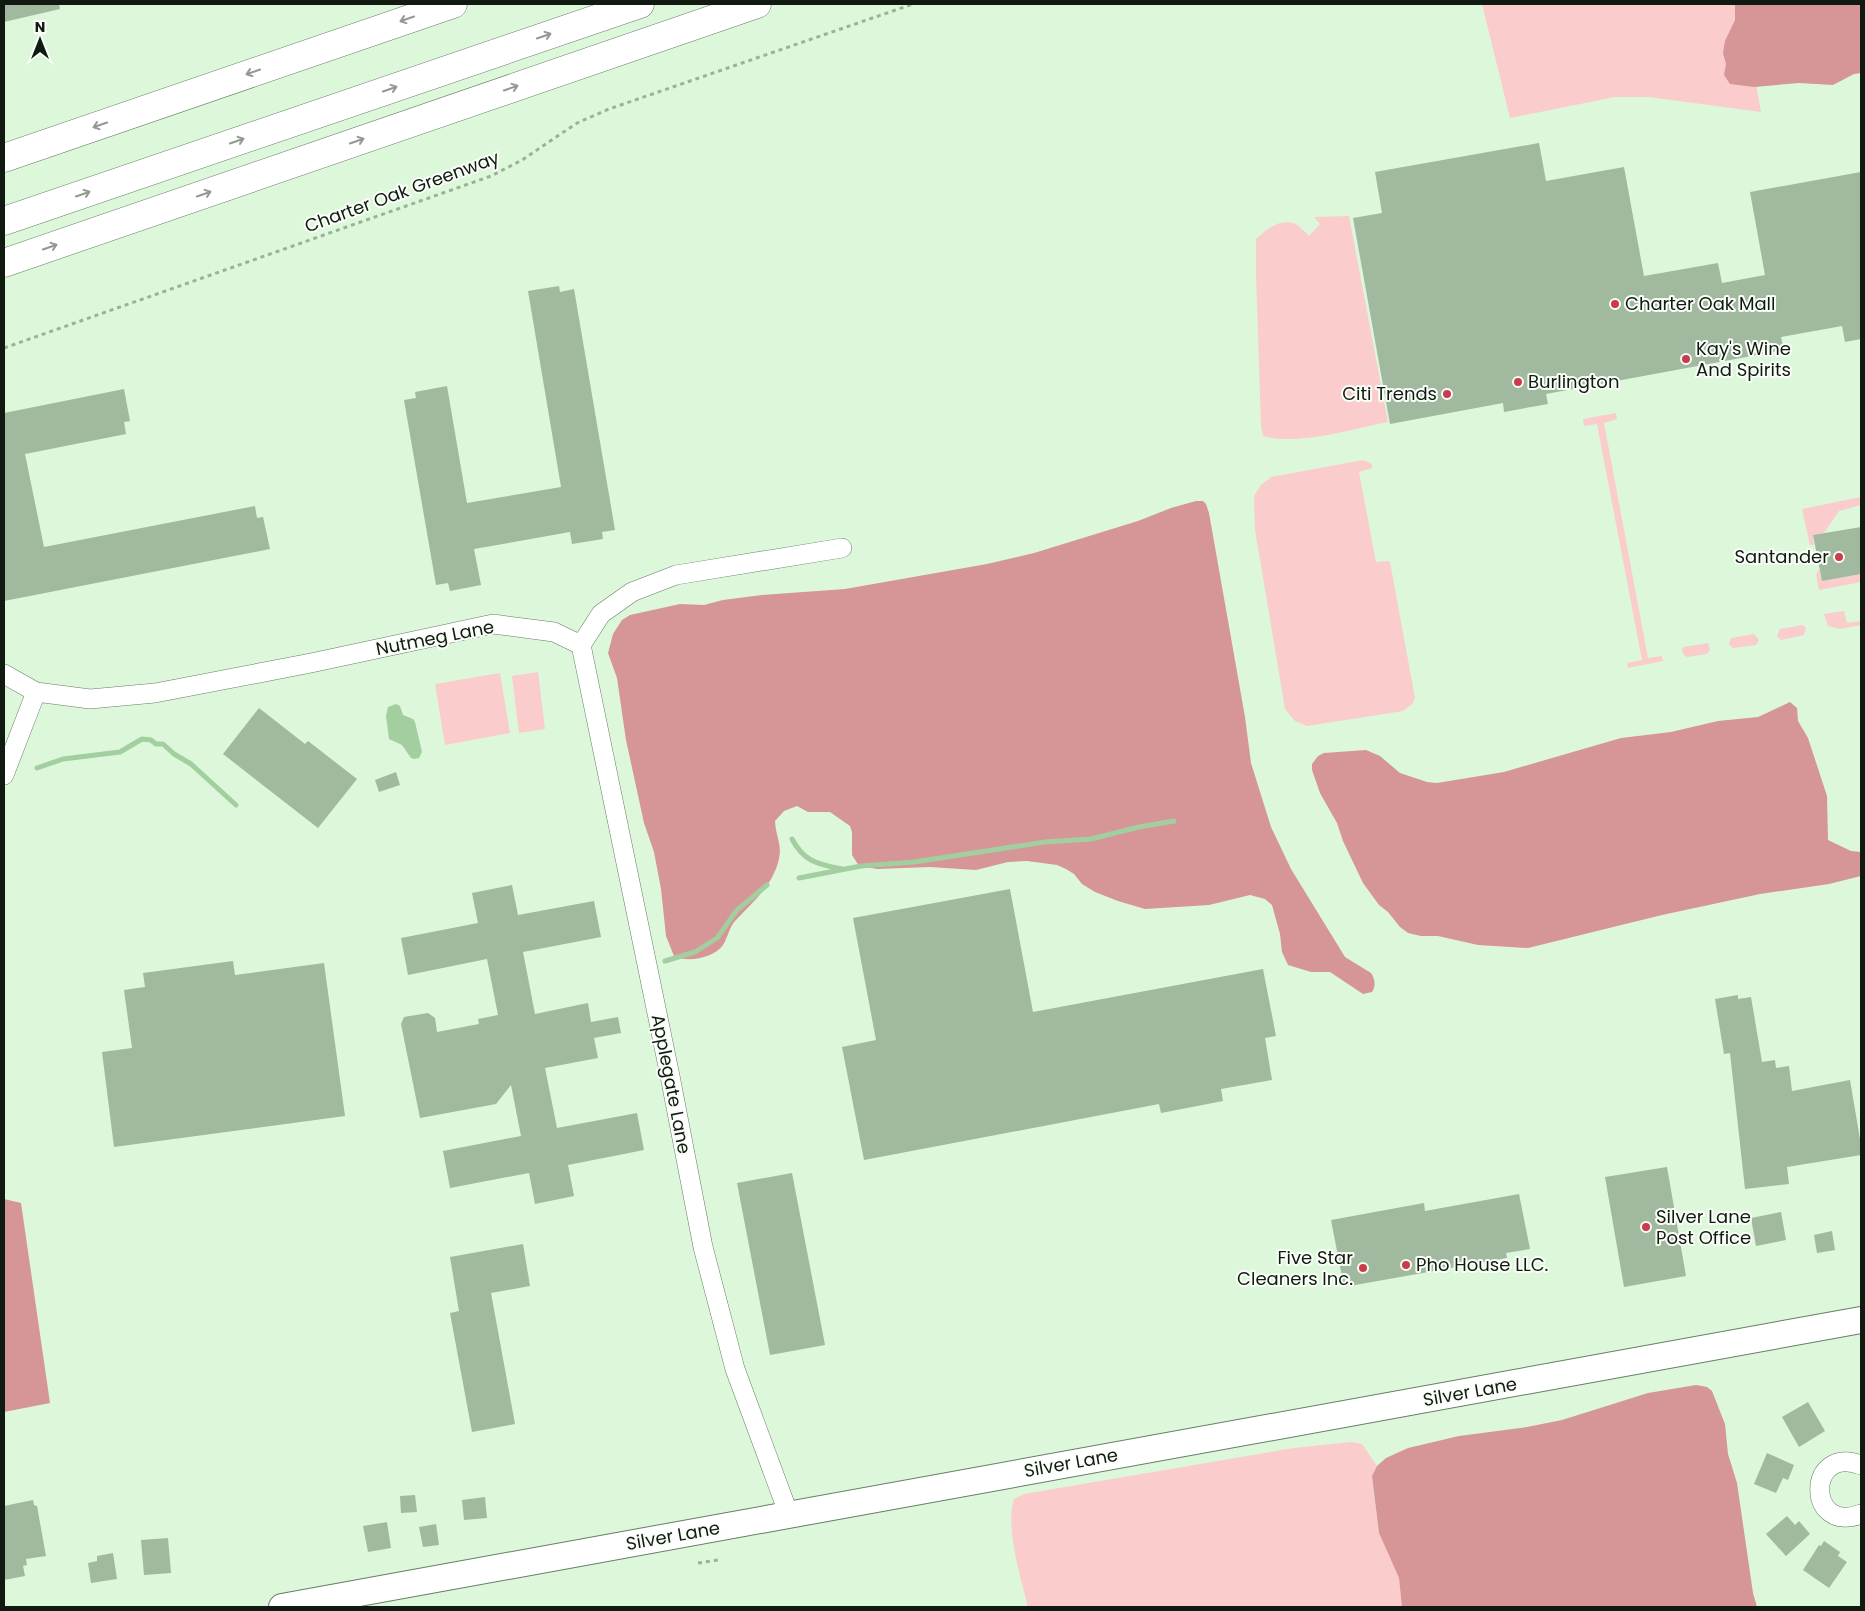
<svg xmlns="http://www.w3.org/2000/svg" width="1865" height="1611" viewBox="0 0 1865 1611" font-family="Poppins,sans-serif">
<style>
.green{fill:#facccc}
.forest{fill:#d69596}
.water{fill:#a3cea0}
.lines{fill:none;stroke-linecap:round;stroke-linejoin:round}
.stream{stroke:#a3cea0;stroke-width:5}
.building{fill:#a0b99f}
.street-casing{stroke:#667d65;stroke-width:20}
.secondary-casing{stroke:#667d65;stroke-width:28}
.highway-casing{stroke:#667d65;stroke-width:29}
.path{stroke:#9cb19a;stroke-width:3;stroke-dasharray:4 4;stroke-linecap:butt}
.street{stroke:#fff;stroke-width:19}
.secondary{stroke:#fff;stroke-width:26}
.highway{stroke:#fff;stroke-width:28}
.oneway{stroke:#949893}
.poi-dot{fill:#cb3b4b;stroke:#f9fef8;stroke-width:2}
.labels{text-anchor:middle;stroke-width:4;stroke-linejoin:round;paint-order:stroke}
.street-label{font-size:18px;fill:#111a10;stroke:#f9fef8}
.poi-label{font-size:18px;fill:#111a10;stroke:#f9fef8;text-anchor:start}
</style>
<rect width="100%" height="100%" fill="#ddf7db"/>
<path class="green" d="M1482 4H1768L1743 9 1761 112 1649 97H1615L1510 118Z
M1349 216 1388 422C1352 429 1299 446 1263 436L1261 425 1256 274V239C1266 230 1278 219 1293 223 1298 224 1305 232 1309 236L1320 224 1314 217Z
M1616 413 1617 419 1604 423 1648 658 1662 656 1663 661 1628 668 1627 663 1642 660 1597 424 1584 426 1583 419Z
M1363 460 1372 464V468L1359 472 1376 562 1388 561 1390 562 1415 698 1412 704 1403 711 1307 726 1295 721 1285 709 1255 530 1254 496 1261 485 1271 477Z
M1861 497V505L1839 511 1824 533 1813 535 1814 545H1810L1802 509Z
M1819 569 1822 581 1861 574V582L1819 590 1816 575Z
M1844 611 1847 623 1861 621V625L1840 629 1828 626 1824 614Z
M1803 625 1806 628 1804 635 1781 640 1777 636 1780 629Z
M1754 634 1759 640 1756 645 1733 648 1729 644 1731 638Z
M1708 643 1710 650 1707 654 1687 657 1683 654 1682 649 1684 647Z
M538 672 545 729 519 733 512 676Z
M500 673 510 733 445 745 435 684Z
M1351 1442 1362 1444 1377 1466 1372 1477 1379 1533 1399 1578 1402 1607H1028C1021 1578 1005 1528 1014 1499L1024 1494 1294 1448Z"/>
<path class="forest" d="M1735 4H1861V73L1854 74 1833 85 1799 83 1754 87 1730 84 1724 75 1726 64 1723 53 1725 41 1735 20Z
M1196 501H1203L1206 504 1209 513 1245 717 1251 763 1271 827 1291 869 1345 957 1371 973C1375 979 1376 986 1372 992L1363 994 1330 972H1311L1288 965 1282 952 1280 934 1272 905 1265 899 1250 895 1209 905 1145 909 1118 901 1095 892 1082 884 1074 874 1066 869 1057 865 1027 861 1008 862 976 870 930 867 877 869 861 866 857 863 852 855V832L850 826 830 812H808L797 806 784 811 775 821C776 840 784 845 777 866 769 889 751 904 735 921 729 928 728 937 723 945 714 958 687 963 674 956L666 936 661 889 654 852 644 823 626 740 617 678 608 653 613 634 622 620 630 615 680 604 704 605 723 600 762 595 845 589 987 564 1034 553 1138 521 1171 508Z
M1790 702 1797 708 1798 721 1808 738 1827 796 1828 840 1851 851 1861 852V876L1829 884 1760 894 1662 915 1528 948 1478 945 1438 936H1421L1408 933 1400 927 1388 912 1379 905 1363 883 1343 841 1337 823 1320 793 1312 770V764L1318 756 1324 753 1366 750 1380 756 1400 773 1427 782 1437 783 1504 772 1621 738 1671 732 1718 721 1758 717Z
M4 1199 21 1203 50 1403 4 1412Z
M1696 1385 1707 1387 1712 1391 1725 1424 1728 1454 1737 1483 1753 1593 1757 1607H1402L1399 1578 1379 1533 1372 1476 1377 1466 1386 1458 1408 1448 1459 1436 1527 1427 1562 1420 1648 1393Z"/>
<path class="water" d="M396 704 400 706 403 715 413 719 415 722 422 752 419 758 414 759 411 758 402 745 389 739 386 716 388 707Z"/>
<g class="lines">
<path class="stream" d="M37 768 63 759 120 752 142 739 151 740 156 744H163L174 754 191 764 236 805
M792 839C804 862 818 864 842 869
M799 878 861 866 914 862 1045 842 1091 839 1139 827 1174 821
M665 961 695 952 717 938 737 910 767 885"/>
</g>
<path class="building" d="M4 4H59L60 9 4 22Z
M1539 143 1546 181 1624 167 1644 276 1718 263 1722 283 1765 275 1750 192 1861 172V339L1845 342 1842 326 1781 337 1784 350 1546 394 1548 404 1504 412 1503 403 1390 424 1353 218 1382 213 1375 172Z
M559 286 560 292 574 289 615 530 602 532 603 539 572 544 570 532 474 549 481 585 450 591 448 583 436 585 404 400 416 398 415 392 447 386 467 503 561 487 528 291Z
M124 389 130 421 124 422 126 434 25 454 44 547 255 506 257 518 263 517 270 549 4 601V413Z
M1861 527V574L1822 581 1813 535Z
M259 708 305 744 308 741 357 779 318 828 223 754Z
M396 772 400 785 379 792 375 780Z
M512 885 518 915 594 901 601 937 523 952 535 1014 588 1003 591 1022 618 1017 621 1033 594 1038 598 1058 545 1068 557 1128 637 1113 644 1150 568 1165 574 1196 535 1204 529 1173 450 1188 443 1151 521 1136 511 1085 496 1104 420 1118 401 1024 404 1017 428 1013 435 1018 437 1032 479 1024 478 1019 498 1015 487 959 408 975 401 938 478 923 472 893Z
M1010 889 1033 1012 1263 969 1276 1036 1265 1038 1272 1080 1221 1089 1223 1101 1161 1113 1159 1104 864 1160 842 1047 876 1040 853 918Z
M233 961 235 975 324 963 345 1116 114 1147 102 1052 132 1048 124 990 145 987 143 973Z
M1738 995V999L1751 997 1762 1062 1775 1060 1776 1068 1789 1066 1792 1091 1850 1080 1861 1145V1155L1787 1167 1789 1184 1745 1189 1730 1053 1724 1054 1715 999Z
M1667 1167 1686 1276 1624 1287 1605 1177Z
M792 1173 825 1345 770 1355 737 1183Z
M1519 1194 1530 1249 1506 1253 1507 1258 1344 1287 1331 1220 1424 1203 1425 1211Z
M1781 1212 1786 1240 1756 1246 1751 1218Z
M1832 1231 1835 1250 1817 1253 1814 1235Z
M523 1244 530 1286 491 1293 515 1424 472 1432 450 1313 459 1311 450 1257Z
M1808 1402 1825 1431 1799 1447 1782 1417Z
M1767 1453 1794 1465 1788 1480 1783 1478 1776 1493 1754 1484Z
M415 1495 417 1512 401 1513 400 1496Z
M485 1497 487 1518 464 1520 462 1500Z
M33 1500 34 1505 37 1506 46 1556 26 1559 27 1565 23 1566 25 1576 4 1580V1506Z
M1787 1516 1795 1525 1799 1521 1810 1534 1786 1556 1766 1534Z
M387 1522 391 1548 368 1552 363 1526Z
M436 1524 439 1545 423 1547 419 1527Z
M168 1538 171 1573 144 1575 141 1540Z
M1824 1541 1840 1552 1838 1556 1847 1562 1829 1588 1803 1570 1819 1545 1821 1546Z
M113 1553 117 1579 91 1583 88 1563 97 1561V1556Z"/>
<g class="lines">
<g class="street-casing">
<path id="street" d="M581 645 670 1076 703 1247 735 1369 789 1515
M581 645 601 614 632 592 676 575 842 548
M4 674 36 692 90 699 155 693 311 663 493 624 554 632 581 645
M4 775 36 692
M1861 1465C1806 1444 1806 1535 1861 1514"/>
</g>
<g class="secondary-casing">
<path id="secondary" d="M282 1607 1861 1320"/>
</g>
<g class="highway-casing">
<path id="highway" d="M4 158 453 4
M4 221 640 4
M4 263 757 4"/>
</g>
<path class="path" d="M4 348 491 176 522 160 577 123 609 109 913 4
M698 1563 718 1560"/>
<use href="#street" class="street"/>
<use href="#secondary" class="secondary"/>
<use href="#highway" class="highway"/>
</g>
<defs><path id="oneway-shaft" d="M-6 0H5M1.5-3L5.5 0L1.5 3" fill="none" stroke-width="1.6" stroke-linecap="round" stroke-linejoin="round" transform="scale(1.25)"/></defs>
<g class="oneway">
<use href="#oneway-shaft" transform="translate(407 19) rotate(161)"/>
<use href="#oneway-shaft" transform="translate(544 36) rotate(-19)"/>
<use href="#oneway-shaft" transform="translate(253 72) rotate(161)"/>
<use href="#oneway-shaft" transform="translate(511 88) rotate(-19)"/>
<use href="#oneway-shaft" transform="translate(390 89) rotate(-19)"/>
<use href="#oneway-shaft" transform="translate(100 125) rotate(161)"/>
<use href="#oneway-shaft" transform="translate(237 141) rotate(-19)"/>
<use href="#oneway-shaft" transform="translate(357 141) rotate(-19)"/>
<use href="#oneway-shaft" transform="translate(83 194) rotate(-19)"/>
<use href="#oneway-shaft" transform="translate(204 194) rotate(-19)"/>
<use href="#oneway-shaft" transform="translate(50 247) rotate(-19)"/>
</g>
<g class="poi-dot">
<circle cx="1615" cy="304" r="5"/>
<circle cx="1686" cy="359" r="5"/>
<circle cx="1518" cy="382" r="5"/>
<circle cx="1447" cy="394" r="5"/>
<circle cx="1839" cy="557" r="5"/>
<circle cx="1646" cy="1227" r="5"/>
<circle cx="1406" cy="1265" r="5"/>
<circle cx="1363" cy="1268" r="5"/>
</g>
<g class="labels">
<g class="street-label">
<text transform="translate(402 192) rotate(-20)" y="6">Charter Oak Greenway</text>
<text transform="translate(435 638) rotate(-11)" y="6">Nutmeg Lane</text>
<text transform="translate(671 1084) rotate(79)" y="6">Applegate Lane</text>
<text transform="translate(1470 1392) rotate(-10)" y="6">Silver Lane</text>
<text transform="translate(1071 1463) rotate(-10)" y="6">Silver Lane</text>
<text transform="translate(673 1536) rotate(-10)" y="6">Silver Lane</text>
</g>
<g class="poi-label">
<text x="1625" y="310">Charter Oak Mall</text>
<text x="1696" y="355">Kay's Wine<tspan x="1696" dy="21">And Spirits</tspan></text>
<text x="1528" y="388">Burlington</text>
<text x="1437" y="400" text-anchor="end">Citi Trends</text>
<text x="1829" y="563" text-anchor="end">Santander</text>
<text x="1656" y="1223">Silver Lane<tspan x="1656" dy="21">Post Office</tspan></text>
<text x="1353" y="1264" text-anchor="end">Five Star<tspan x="1353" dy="21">Cleaners Inc.</tspan></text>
<text x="1416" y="1271">Pho House LLC.</text>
</g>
</g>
<rect width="1865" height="1611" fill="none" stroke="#111a10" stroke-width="10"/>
<g transform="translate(40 40)" stroke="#f9fef8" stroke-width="4" paint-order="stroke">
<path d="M0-4L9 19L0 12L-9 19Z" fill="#111a10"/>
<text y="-8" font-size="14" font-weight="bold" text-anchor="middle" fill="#111a10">N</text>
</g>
</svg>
